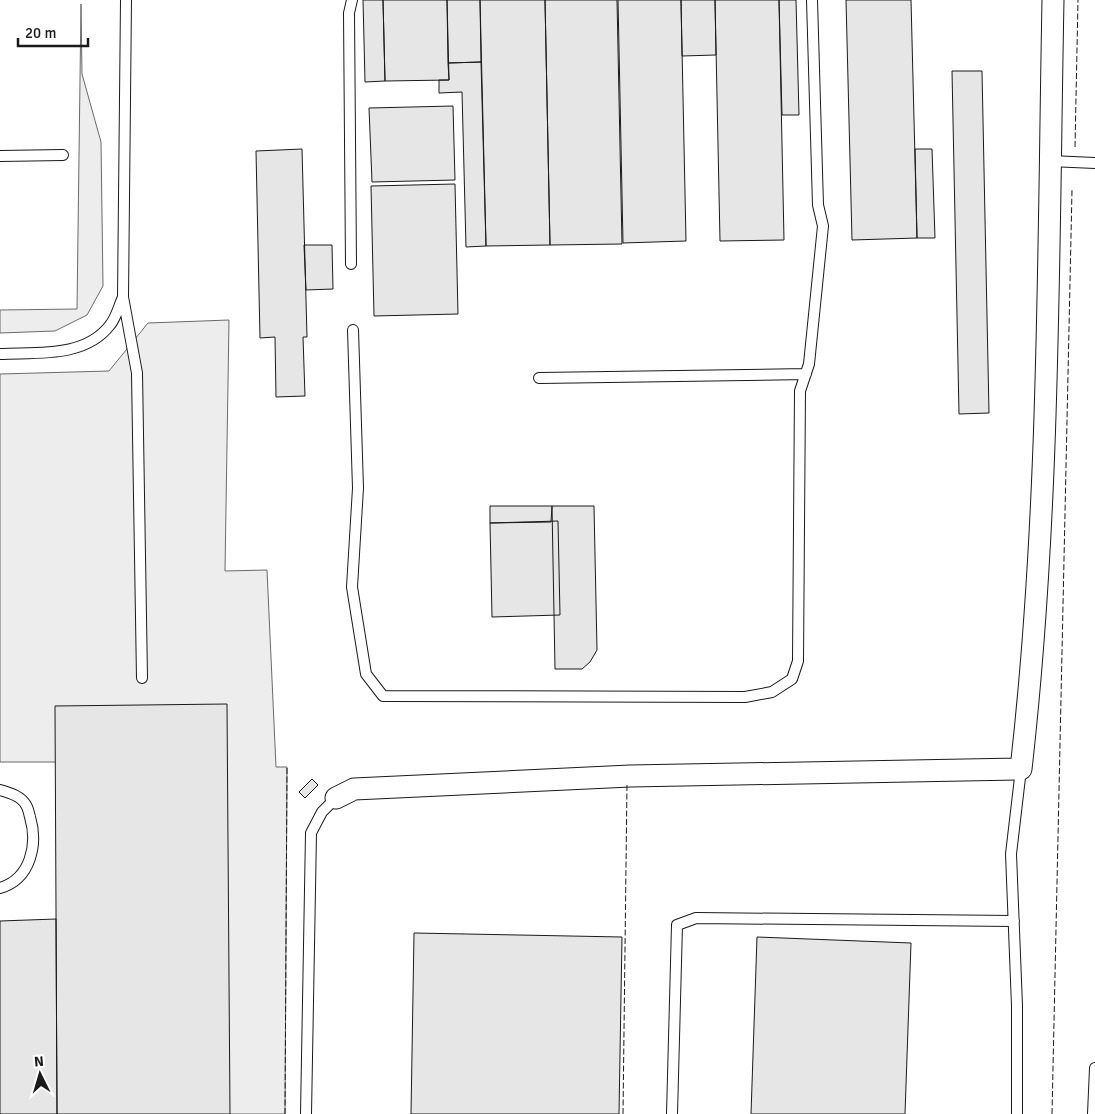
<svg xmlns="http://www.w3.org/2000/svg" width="1095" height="1114" viewBox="0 0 1095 1114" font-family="Signika,sans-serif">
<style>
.built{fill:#ededed;stroke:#6a6a6a}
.building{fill:#e6e6e6;stroke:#1a1a1a}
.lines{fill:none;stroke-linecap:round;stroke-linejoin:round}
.service-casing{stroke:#1a1a1a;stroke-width:12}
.minor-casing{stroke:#1a1a1a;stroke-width:23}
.service{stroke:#fff;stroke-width:10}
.minor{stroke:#fff;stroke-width:21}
.fence{stroke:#1a1a1a;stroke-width:1;stroke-dasharray:6 2.5;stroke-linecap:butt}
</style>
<rect width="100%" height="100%" fill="#fff"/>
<path class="built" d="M81 4 82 74 101 142 103 286 87 315 55 331 0 333V310L77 309Z
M229 320 225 571 267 570 276 767H287L285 1114H227L56 762H0V374L109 371 148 323Z"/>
<path class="building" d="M363 0H383L385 81 365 82Z
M383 0H447L449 80 385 81Z
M447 0H480L481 62 448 63Z
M480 0H545L550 245 486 246Z
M545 0H617L622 244 550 245Z
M618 0H681L686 241 623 243Z
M681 0H715L716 55 682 56Z
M715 0H779L784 240 720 241Z
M779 0H796L799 115H782Z
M846 0H911L917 238 852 240Z
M481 62 486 246 466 247 462 92 439 93V80H449L448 63Z
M952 71H982L989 413 959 414Z
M453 106 455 180 372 182 369 108Z
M302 149 307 337H303L305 396 276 397 275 337 260 338 256 151Z
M915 149H932L935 238H917Z
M455 184 458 314 374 316 371 186Z
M304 245H332L333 289 306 290Z
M490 506H552L551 522 490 523Z
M552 506H594L597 650 590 662 582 669H555Z
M558 521 560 615 492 617 490 523Z
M227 704 230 1114H57L55 706Z
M312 779 318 785 305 798 299 792Z
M56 919 57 1114H0V921Z
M414 933 622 937 619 1114H411Z
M757 937 911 943 905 1114H751Z"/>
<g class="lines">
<g class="service-casing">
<path id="service" d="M0 156 63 155
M1050 161 1095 163
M351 264 349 13 352 0
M123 297 137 373 142 678
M353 330 358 488 352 587 366 674 383 696 745 697 772 692 792 679 798 661 800 391 809 364 823 226 818 205 812 0
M0 354C37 352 85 358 110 325 116 318 119 306 123 297L126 0
M539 378 806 374
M0 790C10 793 21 796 26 805 28 808 29 813 30 817 38 844 31 879 0 888
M306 1114 311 833 322 812 336 798
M672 1114 677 925 696 918 1014 921
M1017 1114V1006L1011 854 1021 769
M1093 1114 1095 1068"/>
</g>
<g class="minor-casing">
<path id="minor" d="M336 798 354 789 630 776 1021 769C1050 514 1048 256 1053 0"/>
</g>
<use href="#service" class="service"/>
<use href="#minor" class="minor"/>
<path class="fence" d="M1075 147 1078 0
M285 1114 287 767
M623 1114 627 784
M1052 1114 1072 190"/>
</g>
<g transform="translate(40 1074) rotate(355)" stroke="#ffffff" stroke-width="4" paint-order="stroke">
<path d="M0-4L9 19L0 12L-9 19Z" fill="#1a1a1a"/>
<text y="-8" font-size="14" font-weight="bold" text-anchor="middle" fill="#1a1a1a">N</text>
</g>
<path d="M18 38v8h70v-8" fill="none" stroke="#1a1a1a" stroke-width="2.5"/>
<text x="25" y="38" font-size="15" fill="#1a1a1a" stroke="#ffffff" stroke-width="4" paint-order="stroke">20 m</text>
</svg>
